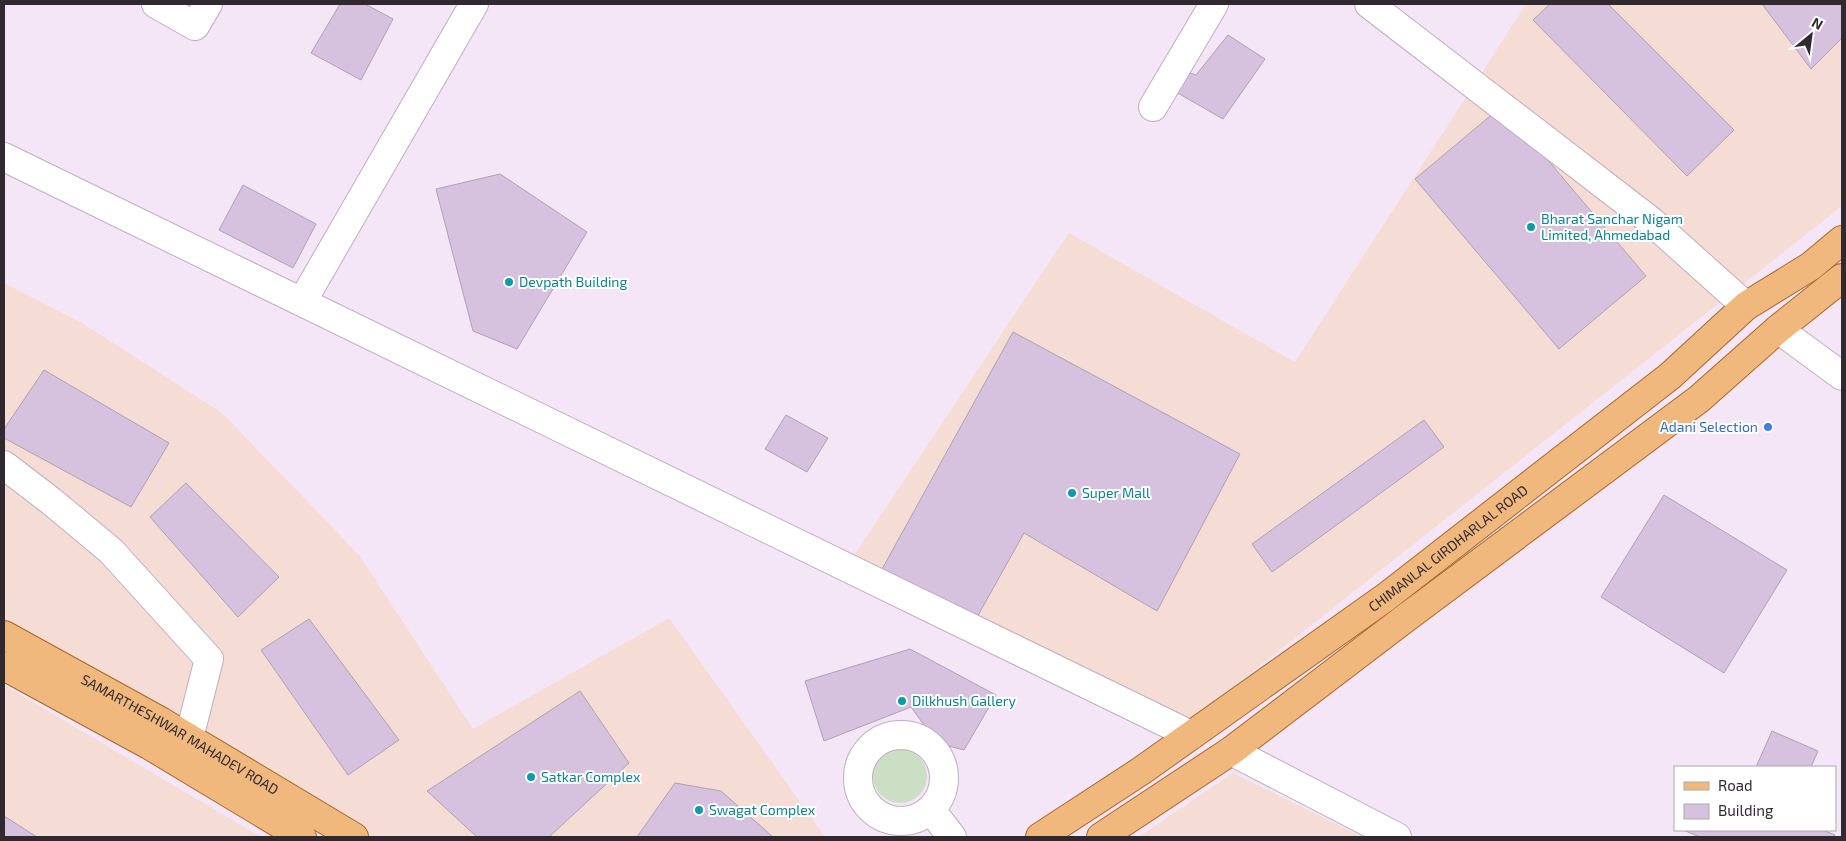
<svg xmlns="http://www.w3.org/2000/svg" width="1846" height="841" viewBox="0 0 1846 841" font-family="'Exo 2',sans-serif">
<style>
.commercial{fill:#f5dcd4}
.green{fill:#cbdfc4}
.building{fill:#d6c1df;stroke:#aea2b3}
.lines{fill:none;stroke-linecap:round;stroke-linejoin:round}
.minor-casing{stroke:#beafbf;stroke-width:30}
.major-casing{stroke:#a7672b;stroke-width:30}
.minor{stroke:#fff;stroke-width:28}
.major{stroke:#f1b87e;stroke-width:28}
.culture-dot{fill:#0f9aa8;stroke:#fff;stroke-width:2}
.shop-dot{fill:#3f7fe0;stroke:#fff;stroke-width:2}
.labels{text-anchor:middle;stroke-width:4;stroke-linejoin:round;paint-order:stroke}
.culture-label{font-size:14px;fill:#0d838f;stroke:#fff;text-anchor:start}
.shop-label{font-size:14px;fill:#366cbe;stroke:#fff;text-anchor:end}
.street-label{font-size:14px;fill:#302a30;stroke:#fff}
</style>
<rect width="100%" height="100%" fill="#f5e6f7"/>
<path class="commercial" d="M1526 4H1842V206L1186 724 850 562 1069 233 1295 362Z
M4 283 82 323 222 413 359 555 473 729 669 618 825 837H353L4 640Z
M4 685 261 837H4Z
M1233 773 1362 837H1139Z"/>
<path class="green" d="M873 776a27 27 0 1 1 54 0a27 27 0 1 1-54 0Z"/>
<path class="building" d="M340 4H365L393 19 361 80 311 53Z
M1550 4H1608L1734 130 1687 176 1533 20Z
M1762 4H1842V38L1811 69Z
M1228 35 1265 59 1223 119 1176 92 1187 72 1196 75Z
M1502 106 1646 276 1559 349 1415 179Z
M500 174 587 232 517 349 473 331 436 189Z
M243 185 316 224 293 268 219 230Z
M1013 332 1240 454 1157 611 1024 533 976 619 881 571Z
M44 370 169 443 131 507 4 438V429Z
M786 415 828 438 807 472 765 449Z
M1424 420 1444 447 1272 572 1252 544Z
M186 483 279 577 238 617 150 517Z
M1664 495 1787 570 1724 673 1601 597Z
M309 619 399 740 348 775 261 650Z
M910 649 996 695 964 750 937 743 911 707 824 741 805 681Z
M580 691 629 763 549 837H477L427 791Z
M1772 731 1818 751 1811 767H1756Z
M675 783 721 791 773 837H637Z
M4 816 37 837H4Z
M1683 830H1823L1835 835 1834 837H1700Z"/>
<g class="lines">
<g class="minor-casing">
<path id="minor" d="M156 4 195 26 208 4
M1369 4 1651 221 1746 306
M1153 107 1214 4
M4 157 1191 735
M302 302 474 4
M1778 329 1842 376
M4 465 51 501 111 551 209 659 189 738
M858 778a43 43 0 1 1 86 0a43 43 0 1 1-86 0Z
M1231 751 1397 837
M931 810 952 837"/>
</g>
<g class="major-casing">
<g id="major">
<path id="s1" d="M4 635 162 722 354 837"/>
<path d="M4 666 149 745 302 837"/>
<path id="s2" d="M1040 837 1141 771 1386 597 1670 376 1746 306 1811 266 1842 240"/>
<path d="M1101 837 1231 751 1407 617 1699 399 1778 329 1842 278"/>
</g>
</g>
<use href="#minor" class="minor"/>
<use href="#major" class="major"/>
</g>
<g class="culture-dot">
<circle cx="1531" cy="227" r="5"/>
<circle cx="509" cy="282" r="5"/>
<circle cx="1072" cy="493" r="5"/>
<circle cx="902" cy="701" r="5"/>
<circle cx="531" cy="777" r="5"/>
<circle cx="699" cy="810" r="5"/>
</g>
<circle class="shop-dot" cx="1768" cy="427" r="5"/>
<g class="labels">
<g class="culture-label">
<text x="1541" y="224">Bharat Sanchar Nigam<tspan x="1541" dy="16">Limited, Ahmedabad</tspan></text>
<text x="519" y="287">Devpath Building</text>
<text x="1082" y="498">Super Mall</text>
<text x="912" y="706">Dilkhush Gallery</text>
<text x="541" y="782">Satkar Complex</text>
<text x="709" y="815">Swagat Complex</text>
</g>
<g class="shop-label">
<text x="1758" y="432">Adani Selection</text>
</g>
<g class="street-label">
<text dy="5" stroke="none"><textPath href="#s2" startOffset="500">CHIMANLAL GIRDHARLAL ROAD</textPath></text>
<text dy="5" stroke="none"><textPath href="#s1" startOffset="202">SAMARTHESHWAR MAHADEV ROAD</textPath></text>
</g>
</g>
<rect width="1846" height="841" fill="none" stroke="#302a30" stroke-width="10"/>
<rect x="1674" y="766" width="162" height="65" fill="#ffffff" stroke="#acaaac"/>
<rect x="1684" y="782" width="25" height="8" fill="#f1b87e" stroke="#acaaac"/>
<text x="1718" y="791" font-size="15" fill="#302a30">Road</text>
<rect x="1684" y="804" width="25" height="15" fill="#d6c1df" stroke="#acaaac"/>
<text x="1718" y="816" font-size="15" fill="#302a30">Building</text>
<g transform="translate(1811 35) rotate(29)" stroke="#ffffff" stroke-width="4" paint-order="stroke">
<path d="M0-4L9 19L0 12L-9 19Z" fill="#302a30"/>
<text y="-8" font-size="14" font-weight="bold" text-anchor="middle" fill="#302a30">N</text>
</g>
</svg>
